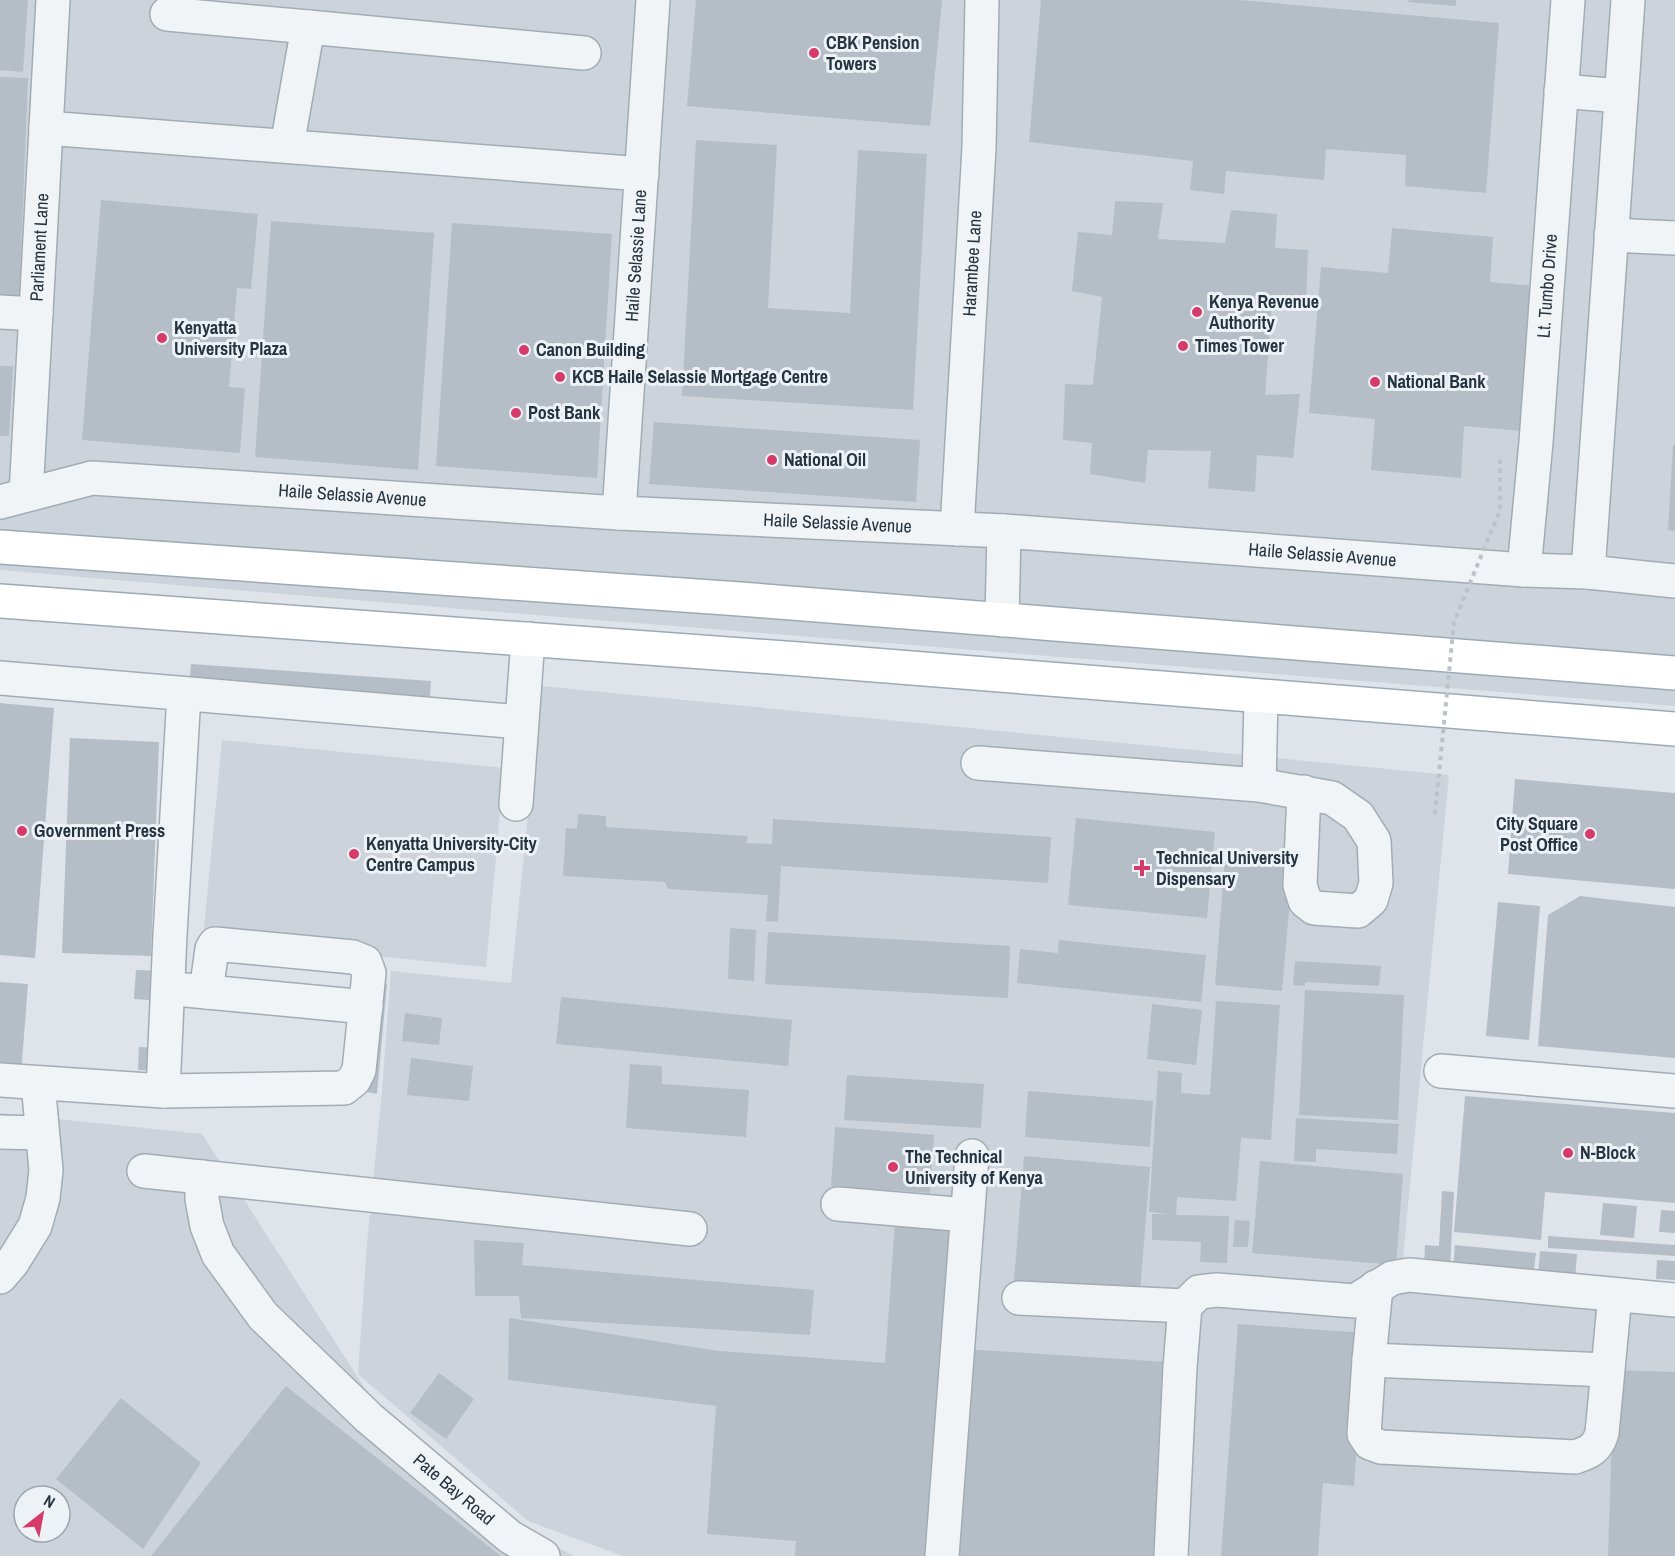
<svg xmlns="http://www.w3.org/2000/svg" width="1675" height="1556" viewBox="0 0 1675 1556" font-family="'Archivo Narrow',sans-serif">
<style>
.built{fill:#ccd3db;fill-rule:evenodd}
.building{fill:#b5bec6}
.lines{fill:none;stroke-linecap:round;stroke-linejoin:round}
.minor-casing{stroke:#a3acb3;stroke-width:36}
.major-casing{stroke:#9caab5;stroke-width:36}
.minor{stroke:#f1f4f7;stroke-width:33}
.major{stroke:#fff;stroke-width:33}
.path-bridge{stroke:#bcc2c7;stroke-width:4;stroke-dasharray:4.5 4.5;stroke-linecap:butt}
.poi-dot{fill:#d63a69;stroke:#edf2f6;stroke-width:2}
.labels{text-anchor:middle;stroke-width:6;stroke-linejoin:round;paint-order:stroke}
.poi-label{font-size:18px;font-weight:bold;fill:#263440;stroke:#edf2f6;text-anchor:start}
.street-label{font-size:18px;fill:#263440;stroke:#edf2f6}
</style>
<rect width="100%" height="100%" fill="#dee4e9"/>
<path class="built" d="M0 0H1675V706L485 611 0 570Z
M541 686 1449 775 1400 1289 1675 1310V1556H623L528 1521 358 1374 367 1243 382 1091 391 971 511 983Z
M222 740 504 768 486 967 203 939Z
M0 1113 202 1134 421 1476 574 1556H0ZM24 1496H60V1532H24Z"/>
<path class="building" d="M0 0H28L23 72 0 70Z
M696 0H942L930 126 687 106Z
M1041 0H1240L1499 23 1486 193 1405 186 1406 155 1326 149 1324 180 1226 171 1224 194 1190 190 1193 161 1029 142Z
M1409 0H1456V6L1408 2Z
M0 77 28 78 19 302 0 301Z
M696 140 777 145 768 308 850 313 858 150 927 154 913 410 682 396Z
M101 200 258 214 251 289 237 288 229 387 245 388 240 453 82 440Z
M1115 201 1163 203 1158 239 1225 243 1231 210 1277 214 1275 248 1308 250 1306 307 1272 305 1265 395 1300 394 1293 458 1257 455 1255 492 1208 488 1211 451 1148 450 1145 483 1090 474 1092 443 1063 440 1065 384 1093 385 1102 297 1072 291 1078 232 1112 235Z
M271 221 434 233 418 470 255 457Z
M452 223 612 234 597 478 436 466Z
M1392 228 1493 237 1490 282 1535 286 1523 431 1464 426 1461 478 1371 470 1375 419 1309 413 1321 267 1388 273Z
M0 366H13L9 436H0Z
M654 422 920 440 916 502 649 484Z
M1673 445H1675V531L1668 530Z
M191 664 431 681 429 707 189 690Z
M0 703 54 708 35 958 0 955Z
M70 738 159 742 151 956 62 953Z
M1515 779 1675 793V889L1508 874Z
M578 814 606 816V827L748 836 746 843 772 844 773 819 1051 837 1048 883 781 866 778 922 766 921 768 895 668 889 665 882 563 876 566 828 577 829Z
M1076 818 1215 832 1207 918 1068 905Z
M1225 859 1293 865 1282 991 1215 985Z
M1580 896 1675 907V1058L1538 1046 1548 915Z
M1498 902 1540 906 1529 1040 1486 1036Z
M730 928 756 930 754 981 728 979Z
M768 932 1010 946 1008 998 765 984Z
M1059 940 1206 955 1201 1002 1017 983 1020 949 1058 953Z
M1295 961 1381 966 1379 986 1305 982V986L1293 985Z
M136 970 164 971 163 1001 134 999Z
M0 982 28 984 21 1075 0 1073Z
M371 982 387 984 377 1094 361 1091Z
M1305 990 1404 995 1398 1120 1299 1115Z
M561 997 792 1020 788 1066 556 1044Z
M1216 1001 1280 1005 1271 1140 1241 1138 1236 1201 1177 1197 1176 1215 1229 1216 1227 1263 1200 1262 1201 1242 1152 1240V1214H1168L1149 1212 1158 1071 1182 1073 1181 1093 1210 1095Z
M1152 1004 1202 1010 1196 1065 1147 1059Z
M405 1013 442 1018 439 1045 402 1041Z
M139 1047 162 1048 161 1071 138 1070Z
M411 1058 473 1066 469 1101 407 1095Z
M630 1064 662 1066V1084L749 1090 746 1137 626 1128Z
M847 1075 984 1084 981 1128 844 1120Z
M1028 1091 1153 1101 1150 1147 1025 1137Z
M1465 1096 1675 1113V1203L1545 1192 1541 1240 1454 1232Z
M1296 1118 1399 1124 1397 1154 1316 1149V1162L1294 1161Z
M835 1127 934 1135 930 1193 831 1186Z
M1024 1156 1150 1167 1140 1292 1014 1281Z
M1260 1161 1403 1174 1396 1265 1252 1253Z
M1442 1191 1454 1192 1450 1267 1424 1266 1425 1245 1439 1246Z
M1603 1203 1637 1206 1634 1238 1600 1235Z
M1661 1210 1675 1211V1233L1659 1232Z
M1235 1220 1250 1221 1248 1247H1233Z
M895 1223 951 1228 929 1556H795L796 1541 707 1534 716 1406 508 1380 509 1318 719 1351 885 1363Z
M1548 1236 1675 1245V1256L1548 1248Z
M474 1240 524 1243 522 1265 814 1290 810 1335 521 1318 519 1296H475Z
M1455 1245 1536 1253 1533 1278 1453 1271Z
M1540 1251 1577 1254 1575 1281 1538 1278Z
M1657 1260 1675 1261V1280L1656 1279Z
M1238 1324 1365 1333 1354 1486 1323 1483 1318 1556H1221Z
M964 1349 1167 1362 1156 1556H952Z
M1614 1370 1675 1372V1556H1608Z
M439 1373 474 1399 446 1439 410 1413Z
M286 1386 501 1556H151Z
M121 1398 201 1463 143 1549 56 1479Z"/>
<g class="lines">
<g class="minor-casing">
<g id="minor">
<path d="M167 14 308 27"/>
<path d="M1561 91 1621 96"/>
<path d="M46 128 642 174"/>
<path d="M287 146 308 27 584 53"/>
<path d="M1611 235 1675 238"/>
<path d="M0 312 36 314"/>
<path id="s1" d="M26 495 53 0"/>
<path id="s2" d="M0 502 92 478 619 513 1004 531 1524 570 1588 572 1675 581"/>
<path id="s3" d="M619 513 653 0"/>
<path id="s4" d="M957 529 979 148 982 0"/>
<path id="s5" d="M1524 570 1536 442 1568 0"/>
<path d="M1588 572 1628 0"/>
<path d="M1002 620 1004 531"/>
<path d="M0 678 521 722"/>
<path d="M978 763 1259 785 1332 798 1358 816 1374 841 1376 883 1371 900 1358 911 1314 908 1305 901 1300 885 1304 792"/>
<path d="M1259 785 1261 697"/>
<path d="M516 804 528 639"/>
<path d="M186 990 366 1007"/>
<path d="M1441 1071 1675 1091"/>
<path d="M0 1080 163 1091 170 935 184 694"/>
<path d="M163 1091 344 1088 354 1080 359 1070 369 973 365 962 353 957 215 944 212 949 206 992"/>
<path d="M0 1132 42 1133"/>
<path d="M144 1171 690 1229"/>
<path id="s6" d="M202 1177V1199L207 1226 218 1254 263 1316 369 1418 510 1537 543 1556"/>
<path d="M838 1204 967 1215"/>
<path d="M0 1277 12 1263 35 1226 43 1198 46 1170 38 1083"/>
<path d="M1376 1287 1369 1360 1364 1434 1370 1443 1381 1447 1575 1457C1590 1452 1597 1449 1602 1433L1615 1295"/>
<path d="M1019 1298 1185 1306"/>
<path d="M1369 1360 1607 1370"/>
<path d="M942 1556 972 1156"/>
<path d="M1171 1556 1180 1367 1185 1306 1199 1292 1217 1290 1355 1301 1392 1278 1409 1275 1675 1300"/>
</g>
</g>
<g class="major-casing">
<path id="major" d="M0 547 740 599 1675 673
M0 601 799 659 1675 729"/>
</g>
<use href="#minor" class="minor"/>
<use href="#major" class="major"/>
<path class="path-bridge" d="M1435 814 1454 622 1500 510V456"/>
</g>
<g class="poi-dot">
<circle cx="814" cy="53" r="6"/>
<circle cx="1197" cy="312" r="6"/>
<circle cx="162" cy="338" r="6"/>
<circle cx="1183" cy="346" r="6"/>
<circle cx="524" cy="350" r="6"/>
<circle cx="560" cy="377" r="6"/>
<circle cx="1375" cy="382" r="6"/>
<circle cx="516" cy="413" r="6"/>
<circle cx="772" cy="460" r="6"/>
<circle cx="22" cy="831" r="6"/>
<circle cx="1590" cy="834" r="6"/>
<circle cx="354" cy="854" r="6"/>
<path d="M1139 859h6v6h6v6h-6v6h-6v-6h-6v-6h6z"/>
<circle cx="1568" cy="1153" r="6"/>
<circle cx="893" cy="1167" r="6"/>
</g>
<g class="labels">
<g class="poi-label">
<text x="826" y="49">CBK Pension<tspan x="826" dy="21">Towers</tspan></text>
<text x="1209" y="308">Kenya Revenue<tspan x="1209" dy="21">Authority</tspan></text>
<text x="174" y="334">Kenyatta<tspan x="174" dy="21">University Plaza</tspan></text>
<text x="1195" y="352">Times Tower</text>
<text x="536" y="356">Canon Building</text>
<text x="572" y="383">KCB Haile Selassie Mortgage Centre</text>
<text x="1387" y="388">National Bank</text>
<text x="528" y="419">Post Bank</text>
<text x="784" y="466">National Oil</text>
<text x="1578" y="830" text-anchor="end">City Square<tspan x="1578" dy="21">Post Office</tspan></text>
<text x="34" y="837">Government Press</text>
<text x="366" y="850">Kenyatta University-City<tspan x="366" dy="21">Centre Campus</tspan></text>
<text x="1156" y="864">Technical University<tspan x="1156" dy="21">Dispensary</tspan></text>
<text x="1580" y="1159">N-Block</text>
<text x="905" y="1163">The Technical<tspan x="905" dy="21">University of Kenya</tspan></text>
</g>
<g class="street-label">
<text dy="6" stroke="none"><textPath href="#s1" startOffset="248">Parliament Lane</textPath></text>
<text dy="6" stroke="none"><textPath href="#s3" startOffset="258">Haile Selassie Lane</textPath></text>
<text dy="6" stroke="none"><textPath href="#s4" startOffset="266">Harambee Lane</textPath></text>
<text dy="6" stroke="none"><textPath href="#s5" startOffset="285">Lt. Tumbo Drive</textPath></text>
<text dy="6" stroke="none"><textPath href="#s2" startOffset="356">Haile Selassie Avenue</textPath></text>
<text dy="6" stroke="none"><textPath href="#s2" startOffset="842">Haile Selassie Avenue</textPath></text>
<text dy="6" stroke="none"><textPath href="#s2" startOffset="1328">Haile Selassie Avenue</textPath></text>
<text dy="6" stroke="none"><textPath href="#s6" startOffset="414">Pate Bay Road</textPath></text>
</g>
</g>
<g transform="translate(42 1514) rotate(31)"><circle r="28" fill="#edf2f6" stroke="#9da6ad" stroke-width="1.5"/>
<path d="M0-4.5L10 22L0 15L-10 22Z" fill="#d63a69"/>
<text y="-9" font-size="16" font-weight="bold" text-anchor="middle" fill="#263440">N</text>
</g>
</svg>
